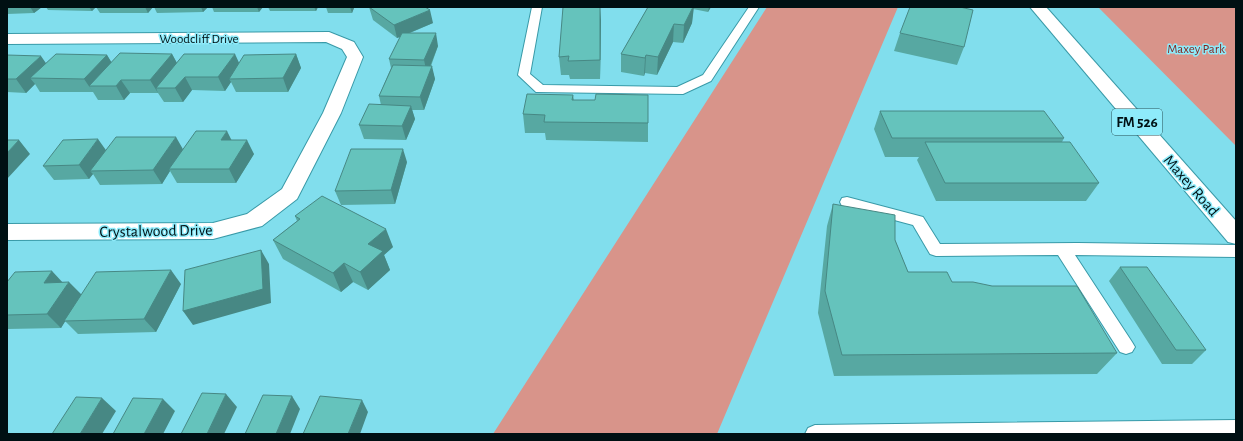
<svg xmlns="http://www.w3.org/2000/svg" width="1243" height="441" viewBox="0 0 1243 441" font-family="'Alegreya Sans',sans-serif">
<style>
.green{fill:#d8948a}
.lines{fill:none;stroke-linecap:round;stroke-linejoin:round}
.service-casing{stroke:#399aa8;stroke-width:2}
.minor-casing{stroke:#399aa8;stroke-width:2}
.primary-casing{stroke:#399aa8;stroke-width:2}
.service{fill:#fff;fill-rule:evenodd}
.minor{fill:#fff;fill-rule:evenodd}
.primary{fill:#fff;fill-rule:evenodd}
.wall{fill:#57a8a2}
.shaded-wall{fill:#478884}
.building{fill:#65c3bc;stroke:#478884}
.labels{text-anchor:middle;stroke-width:3;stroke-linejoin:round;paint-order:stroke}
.far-street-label{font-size:13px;fill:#001013;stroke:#8eebfa}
.far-park-label{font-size:13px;fill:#861f18;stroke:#8eebfa}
.shield{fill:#8eebfa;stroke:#2b5258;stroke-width:1}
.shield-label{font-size:15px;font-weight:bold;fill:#001013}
.street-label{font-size:16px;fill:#001013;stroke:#8eebfa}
</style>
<rect width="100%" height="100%" fill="#81deed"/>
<path class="green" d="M767 7H898L717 434H493Z
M1098 7H1236V146Z"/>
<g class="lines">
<g class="service-casing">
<path id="service" d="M532 7H542L530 74 543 85 677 87 703 75 749 7H759L711 81 683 94 536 92 518 75Z
M847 197 923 217 940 244 1077 243 1236 245V257L1075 255 1132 342 1135 347 1132 352 1126 354 1120 352 1058 255 936 256 930 254 913 225 842 206 840 202 842 198Z
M1236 420V434H805L808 428 815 425Z"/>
</g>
<g class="minor-casing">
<path id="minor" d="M329 32 354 42 363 57 341 113 297 199 262 226 213 239 7 240V224L213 223 247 214 282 189 323 113 347 57 342 49 326 42 7 44V34Z"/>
</g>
<g class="primary-casing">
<path id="primary" d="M1030 7H1046L1236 221V244L1228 242Z"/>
</g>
<use href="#service" class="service"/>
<use href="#minor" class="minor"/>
<use href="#primary" class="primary"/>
</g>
<path class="wall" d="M7 7H42L34 13 7 14Z
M46 7H96L92 11 48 10Z
M96 7H153L148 13H100Z
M154 7H208L203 12 157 13Z
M212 7H263L259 12H214Z
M268 7H318L316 11H270Z
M326 7H368L367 8H354L352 13H328Z
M369 7 433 23 410 33 438 46 431 66 435 79 424 110H412L415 119 406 140 364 139 359 125 381 105 379 96 391 68 389 59 400 37 397 38 373 20Z
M648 7H711L708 12 693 9 692 23 683 43 673 42 657 75 645 73 644 76 621 72V54Z
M601 20 600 79H570L569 75H561L559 57Z
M900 33 964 47 957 65 894 51Z
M172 54 177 63H239L296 54 301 68 288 92H236L231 82 225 91 192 90 183 102H164L158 93H130L124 100H98L93 92H40L35 84 26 93 7 92V55L46 63 107 55 111 62Z
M573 95 574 100 648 123V142L546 140 545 133H525L523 114Z
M880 111 1064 138 1062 142 1099 183 1086 201H936L917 160 919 157H885L874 129Z
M232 140 254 154 236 183H177L170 171 162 184 100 185 93 174 89 179 54 180 43 166 106 150 183 149Z
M407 162 395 204 341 205 335 191Z
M833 204 895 240 908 272 952 282 992 286 1117 353 1097 374 834 376 818 313 827 226Z
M295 216 393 247 384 255 390 270 368 290 353 282 341 292 283 259 273 240 297 221Z
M1120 267 1206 350 1192 364H1162L1109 281Z
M7 282H63L81 295 181 284 156 332 78 334 65 321 61 328 7 329Z"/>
<path class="shaded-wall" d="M30 7H42L34 13Z
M89 7H96L92 11Z
M145 7H153L148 13Z
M201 7H208L203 12Z
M257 7H263L259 12Z
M314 7H318L316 11Z
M350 7H354V8L352 13Z
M600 7 601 20 600 79Z
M693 7H694L692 23 683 43 684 25Z
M709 7H711L708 12Z
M430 10 433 23 397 38 394 25Z
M674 24 673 42 657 75 658 57Z
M436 33 438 46 427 74 424 60Z
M172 54 179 67 156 88 158 93 150 80Z
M235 54 241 67 229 79 231 82 225 91 218 77Z
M296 54 301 68 288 92 283 78Z
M107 55 115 68 89 86 93 92 84 79Z
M646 55 645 73 644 76 645 58Z
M41 56 50 69 30 78 35 84 26 93 16 79Z
M432 66 435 79 424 110 420 97Z
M185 77 192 90 183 102 175 88Z
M121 80 130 93 124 100 116 86Z
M411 106 415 119 406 140 402 126Z
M227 131 234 145 221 140Z
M176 137 184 151 169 169 170 171 162 184 153 170Z
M98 139 108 153 90 171 93 174 89 179 79 165Z
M19 140 30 154 7 179V153Z
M247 140 254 154 236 183 229 169Z
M403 149 407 162 395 204 391 190Z
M386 229 393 247 384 255 390 270 368 290 360 272 368 244Z
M261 250 269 264 271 303 193 325 183 311Z
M344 263 353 282 341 292 333 273Z
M171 270 181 284 156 332 144 319Z
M52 271 65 285 44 283Z
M69 282 82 295 61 328 47 314Z
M226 394 237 407 224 434H207Z
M292 396 300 409 290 434H276Z
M102 398 116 411 102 434H80Z
M163 399 175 411 163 434H144Z
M362 400 368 412 360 434H348Z"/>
<path class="building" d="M369 7H425L430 10 394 25Z
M563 7H600V60L568 61 569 56 559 57Z
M648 7H693L684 25 674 24 658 57 646 55 645 58 621 54Z
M910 7H960L973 10 964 47 900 33Z
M402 33H436L424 60 389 59Z
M120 53 172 54 150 80H121L116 86H89Z
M56 54 107 55 84 79 30 78Z
M184 54H235L218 77H185L175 88H156Z
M296 54 283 78 229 79 244 55Z
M7 55 41 56 16 79H7Z
M393 65 432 66 420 97 379 96Z
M527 94 573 95 572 100H595L596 94 648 95V123L544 122 545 115 523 114Z
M369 104 411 106 402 126 359 125Z
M880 111H1044L1064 138H892Z
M196 131H227L221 140H247L229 169H169Z
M116 137H176L153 170 90 171Z
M98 139 79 165 43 166 63 140Z
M7 140H19L7 153Z
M925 142H1070L1099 183H945Z
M351 149H403L391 190 335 191Z
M322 196 386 229 368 244 383 251 360 272 344 263 333 273 273 240 300 219 295 216Z
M833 204 895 215V240L908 272H947L952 282H973L992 286H1077L1117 353 842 355 825 291Z
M261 250 263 289 183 311 185 270Z
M1120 267H1147L1206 350H1176Z
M171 270 144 319 64 321 96 272Z
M52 271 44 283 69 282 47 314 7 315V282L15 272Z
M202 393 226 394 207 434H181Z
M263 395 292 396 276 434H245Z
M320 396 362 400 348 434H303Z
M76 397 102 398 80 434H52Z
M133 398 163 399 144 434H113Z"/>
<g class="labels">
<g class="far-street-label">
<text x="199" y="43">Woodcliff Drive</text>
</g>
<g class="far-park-label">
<text x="1196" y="53">Maxey Park</text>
</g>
<rect class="shield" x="1112" y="109" width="50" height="26" rx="3"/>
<g class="shield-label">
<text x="1137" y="127">FM 526</text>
</g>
<g class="street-label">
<text transform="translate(1192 185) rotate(49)" y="6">Maxey Road</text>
<text transform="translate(156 230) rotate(-1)" y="6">Crystalwood Drive</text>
</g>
</g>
<rect width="1243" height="441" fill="none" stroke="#001013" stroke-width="16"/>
</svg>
